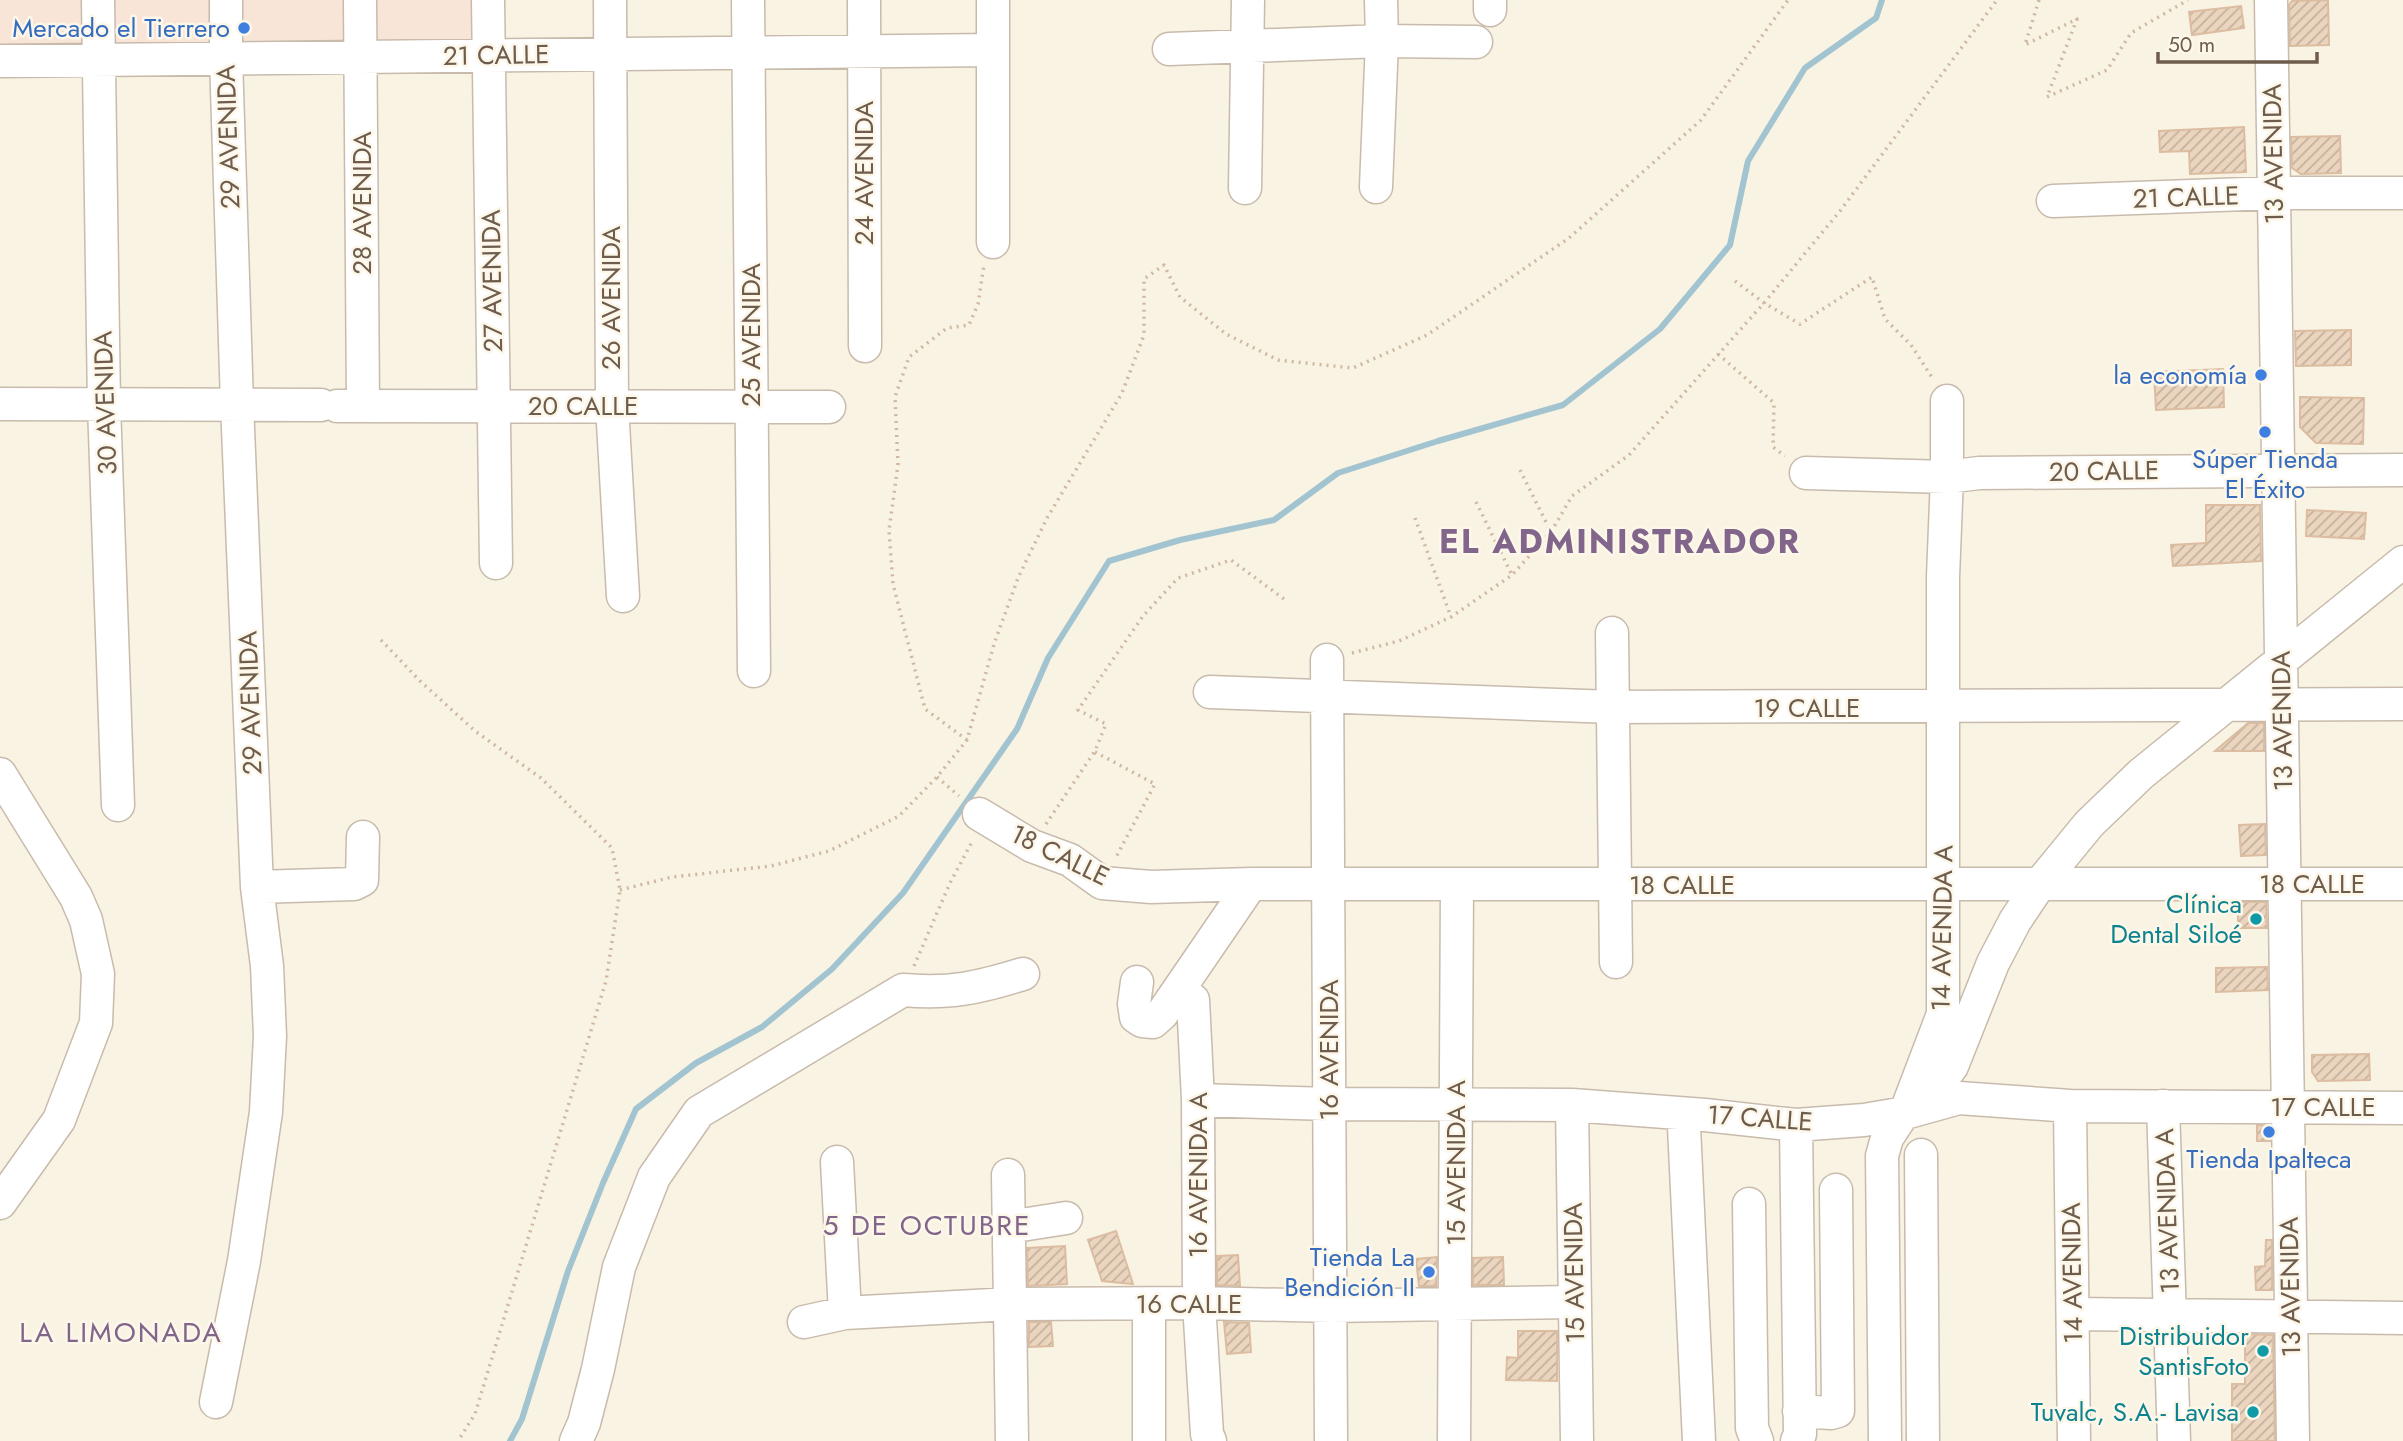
<svg xmlns="http://www.w3.org/2000/svg" width="2403" height="1441" viewBox="0 0 2403 1441" font-family="Jost,sans-serif">
<style>
.commercial{fill:#f8e5d8}
.lines{fill:none;stroke-linecap:round;stroke-linejoin:round}
.stream{stroke:#a2c4d0;stroke-width:6}
.building{fill:url(#building-hatch);stroke:#dcbda1;stroke-width:2}
.minor-casing{stroke:#c8bbac;stroke-width:35}
.path{stroke:#cfb8a2;stroke-width:3.5;stroke-dasharray:2 5;stroke-linecap:butt}
.minor{stroke:#fff;stroke-width:32}
.shop-dot{fill:#3f7fe0;stroke:#fcf7e9;stroke-width:2.5}
.culture-dot{fill:#0f9aa8;stroke:#fcf7e9;stroke-width:2.5}
.labels{text-anchor:middle;stroke-width:5;stroke-linejoin:round;paint-order:stroke}
.shop-label{font-size:26px;fill:#366cbe;stroke:#fcf7e9;text-anchor:end}
.street-label{font-size:26px;fill:#6e5c4d;stroke:#fcf7e9}
.culture-label{font-size:26px;fill:#0d838f;stroke:#fcf7e9;text-anchor:end}
.neighbourhood-label{font-size:28px;letter-spacing:2px;fill:#81658b;stroke:#fcf7e9}
.district-label{font-size:33px;font-weight:bold;letter-spacing:2px;fill:#81658b;stroke:#fcf7e9}
</style>
<defs>
<pattern id="building-hatch" width="6" height="6" patternUnits="userSpaceOnUse" patternTransform="scale(1.75)"><rect width="6" height="6" fill="#ebd5be"/><path d="M-1 1l2-2M0 6l6-6M5 7l2-2" fill="none" stroke="#c3b09d"/></pattern>
</defs>
<rect width="100%" height="100%" fill="#f9f3e3"/>
<path class="commercial" d="M0 0H488L489 55 0 61Z"/>
<g class="lines">
<path class="stream" d="M510 1441 522 1419 568 1271 603 1183 636 1109 696 1063 762 1027 832 969 903 893 1017 729 1048 658 1109 561 1180 540 1274 520 1338 473 1438 441 1563 405 1660 329 1730 245 1748 161 1805 68 1876 18 1882 0"/>
</g>
<path class="building" d="M2328 0 2329 45 2290 46 2289 5 2292 1Z
M2241 6 2244 28 2192 35 2189 12Z
M2244 127 2246 172 2190 174 2189 151 2160 152 2159 131Z
M2340 136 2341 173 2301 174 2292 168 2291 137Z
M2351 330V365L2296 366 2295 331Z
M2223 369 2224 407 2156 410 2154 372Z
M2300 397 2364 398 2363 444 2316 443 2300 427Z
M2206 505H2260L2261 561 2173 566 2171 545 2206 543Z
M2307 510 2366 513 2364 539 2306 536Z
M2248 723H2264V751H2215Z
M2265 824 2266 855 2241 856 2239 825Z
M2238 902H2266L2267 928H2238Z
M2267 967 2268 990 2216 992V968Z
M2369 1054 2370 1080 2318 1081 2312 1072V1055Z
M2257 1125 2270 1126V1141H2257Z
M1116 1231 1133 1284 1102 1281 1088 1240Z
M2266 1240H2272V1290H2256L2255 1267 2265 1266Z
M1065 1246 1067 1284 1028 1286 1027 1248Z
M1238 1255 1240 1286 1217 1285V1256Z
M1437 1257 1436 1286H1419L1416 1259Z
M1503 1257 1504 1285H1473V1258Z
M1029 1322H1051L1053 1346 1029 1347Z
M1224 1322 1249 1323 1251 1352 1227 1354Z
M1518 1331H1557V1381L1506 1380 1507 1357 1518 1358Z
M2245 1334 2273 1335 2275 1441H2232V1384H2245Z"/>
<g class="lines">
<g class="minor-casing">
<path id="minor" d="M98 0 104 405 118 805
M360 0 363 406
M488 0 496 563
M610 0 612 406 623 596
M748 0 754 671
M864 0 865 346
M2271 0 2293 1441
M1490 10V0
M1169 49 1382 41 1476 42
M0 61 993 50
M1376 187 1382 41 1381 0
M1245 188 1248 0
M2053 201 2274 193H2403
M993 242V0
M0 404 321 405
M337 406 829 407
M1806 473 1947 477 1979 473 2403 470
M1612 633 1616 962
M1327 660 1331 1441
M1210 692 1613 707 2403 704
M0 774 76 897 86 920 98 974 96 1023 59 1120 0 1203
M979 814 1032 846 1070 860 1102 883 1151 887 1251 884H2403
M257 887 354 884 362 880 363 837
M1137 982 1134 1004 1136 1017 1142 1021 1153 1022 1162 1014 1251 884
M1193 1000 1198 1100 1199 1303 1207 1434 1210 1441
M1198 1100 1329 1104 1572 1105 1705 1115 1796 1125 1864 1120 1905 1113 1959 1098 2070 1106 2403 1108
M1572 1105 1577 1441
M1909 1105 1935 1089 1952 1066 1993 963 2015 921 2039 885 2089 824 2141 774 2403 562
M2070 1106 2074 1441
M2163 1106 2174 1441
M1796 1125 1800 1434 1797 1441
M1684 1127 1699 1441
M1921 1155 1923 1441
M837 1162 845 1313
M1008 1175 1012 1441
M1749 1204 1752 1428 1757 1441
M1009 1227 1066 1218
M2073 1314 2403 1318
M804 1322 845 1313 1011 1304 1199 1303 1331 1306 1574 1302
M216 1402 244 1261 266 1112 270 1036 267 966 257 887 237 404 226 58V0
M1799 1411 1831 1413 1838 1411 1836 1190
M576 1441 584 1423 598 1369 619 1267 654 1177 699 1112 903 990C951 994 977 988 1023 974
M1149 1441V1304
M1454 1441 1457 884
M1885 1441 1882 1156 1887 1138 1908 1106 1943 1014V577L1947 477V401"/>
</g>
<path class="path" d="M2039 0 2025 45 2077 19 2047 97 2107 70 2131 33 2188 0
M1735 281 1764 303 1800 324 1872 277 1885 319 1911 345 1933 379
M1718 354 1774 403 1773 447 1785 456
M1520 470 1551 532
M1476 502 1512 575
M1415 518 1451 617
M381 640 419 680 475 731 541 778 612 848 620 890 606 981 475 1414 458 1441
M1352 653 1399 641 1451 617 1512 575 1551 532 1572 496 1629 455 1764 303 1840 211 1997 0
M967 740 925 709 893 584 889 530 898 465 895 397 909 357 947 328 969 325 978 304 984 265
M1095 752 1155 784 1115 859
M937 777 959 796
M1046 824 1095 751 1106 724 1078 710 1143 616 1178 578 1231 560 1284 599
M620 890 672 877 771 866 829 851 899 816 937 777 967 740 994 644 1018 578 1047 518 1122 393 1144 335V279L1164 265 1180 297 1226 334 1278 360 1353 368 1427 335 1569 238 1701 120 1788 0
M914 966 950 883 973 840"/>
<use href="#minor" class="minor"/>
</g>
<g class="shop-dot">
<circle cx="244" cy="28" r="7"/>
<circle cx="2261" cy="375" r="7"/>
<circle cx="2265" cy="432" r="7"/>
<circle cx="2269" cy="1132" r="7"/>
<circle cx="1429" cy="1272" r="7"/>
</g>
<g class="culture-dot">
<circle cx="2256" cy="919" r="7"/>
<circle cx="2263" cy="1351" r="7"/>
<circle cx="2253" cy="1412" r="7"/>
</g>
<g class="labels">
<g class="shop-label">
<text x="230" y="37">Mercado el Tierrero</text>
<text x="2247" y="384">la economía</text>
<text x="2265" y="468" text-anchor="middle">Súper Tienda<tspan x="2265" dy="30">El Éxito</tspan></text>
<text x="2269" y="1168" text-anchor="middle">Tienda Ipalteca</text>
<text x="1415" y="1266">Tienda La<tspan x="1415" dy="30">Bendición II</tspan></text>
</g>
<g class="street-label">
<text transform="translate(496 55) rotate(-1)" y="9">21 CALLE</text>
<text transform="translate(228 137) rotate(-92)" y="9">29 AVENIDA</text>
<text transform="translate(2273 154) rotate(-91)" y="9">13 AVENIDA</text>
<text transform="translate(864 173) rotate(-90)" y="9">24 AVENIDA</text>
<text transform="translate(2186 197) rotate(-2)" y="9">21 CALLE</text>
<text transform="translate(362 203) rotate(-90)" y="9">28 AVENIDA</text>
<text transform="translate(492 281) rotate(-91)" y="9">27 AVENIDA</text>
<text transform="translate(611 298) rotate(-90)" y="9">26 AVENIDA</text>
<text transform="translate(751 335) rotate(-90)" y="9">25 AVENIDA</text>
<text transform="translate(105 403) rotate(-92)" y="9">30 AVENIDA</text>
<text x="583" y="415">20 CALLE</text>
<text transform="translate(2104 471) rotate(-1)" y="9">20 CALLE</text>
<text transform="translate(250 703) rotate(-92)" y="9">29 AVENIDA</text>
<text x="1807" y="717">19 CALLE</text>
<text transform="translate(2282 721) rotate(-91)" y="9">13 AVENIDA</text>
<text transform="translate(1060 855) rotate(26)" y="9">18 CALLE</text>
<text x="2312" y="893">18 CALLE</text>
<text x="1682" y="894">18 CALLE</text>
<text transform="translate(1942 928) rotate(-89)" y="9">14 AVENIDA A</text>
<text transform="translate(1329 1050) rotate(-90)" y="9">16 AVENIDA</text>
<text x="2323" y="1116">17 CALLE</text>
<text transform="translate(1760 1118) rotate(4)" y="9">17 CALLE</text>
<text transform="translate(1456 1163) rotate(-90)" y="9">15 AVENIDA A</text>
<text transform="translate(1198 1175) rotate(-90)" y="9">16 AVENIDA A</text>
<text transform="translate(2167 1211) rotate(-92)" y="9">13 AVENIDA A</text>
<text transform="translate(1574 1273) rotate(-91)" y="9">15 AVENIDA</text>
<text transform="translate(2072 1273) rotate(-91)" y="9">14 AVENIDA</text>
<text transform="translate(2290 1287) rotate(-91)" y="9">13 AVENIDA</text>
<text x="1189" y="1313">16 CALLE</text>
</g>
<g class="culture-label">
<text x="2242" y="913">Clínica<tspan x="2242" dy="30">Dental Siloé</tspan></text>
<text x="2249" y="1345">Distribuidor<tspan x="2249" dy="30">SantisFoto</tspan></text>
<text x="2239" y="1421">Tuvalc, S.A.- Lavisa</text>
</g>
<g class="neighbourhood-label">
<text x="927" y="1235">5 DE OCTUBRE</text>
<text x="121" y="1342">LA LIMONADA</text>
</g>
<g class="district-label">
<text x="1620" y="553">EL ADMINISTRADOR</text>
</g>
</g>
<path d="M2158 52v10h159v-10" fill="none" stroke="#6e5c4d" stroke-width="3.5"/>
<text x="2168" y="52" font-size="21" fill="#6e5c4d" stroke="#fcf7e9" stroke-width="5" paint-order="stroke">50 m</text>
</svg>
